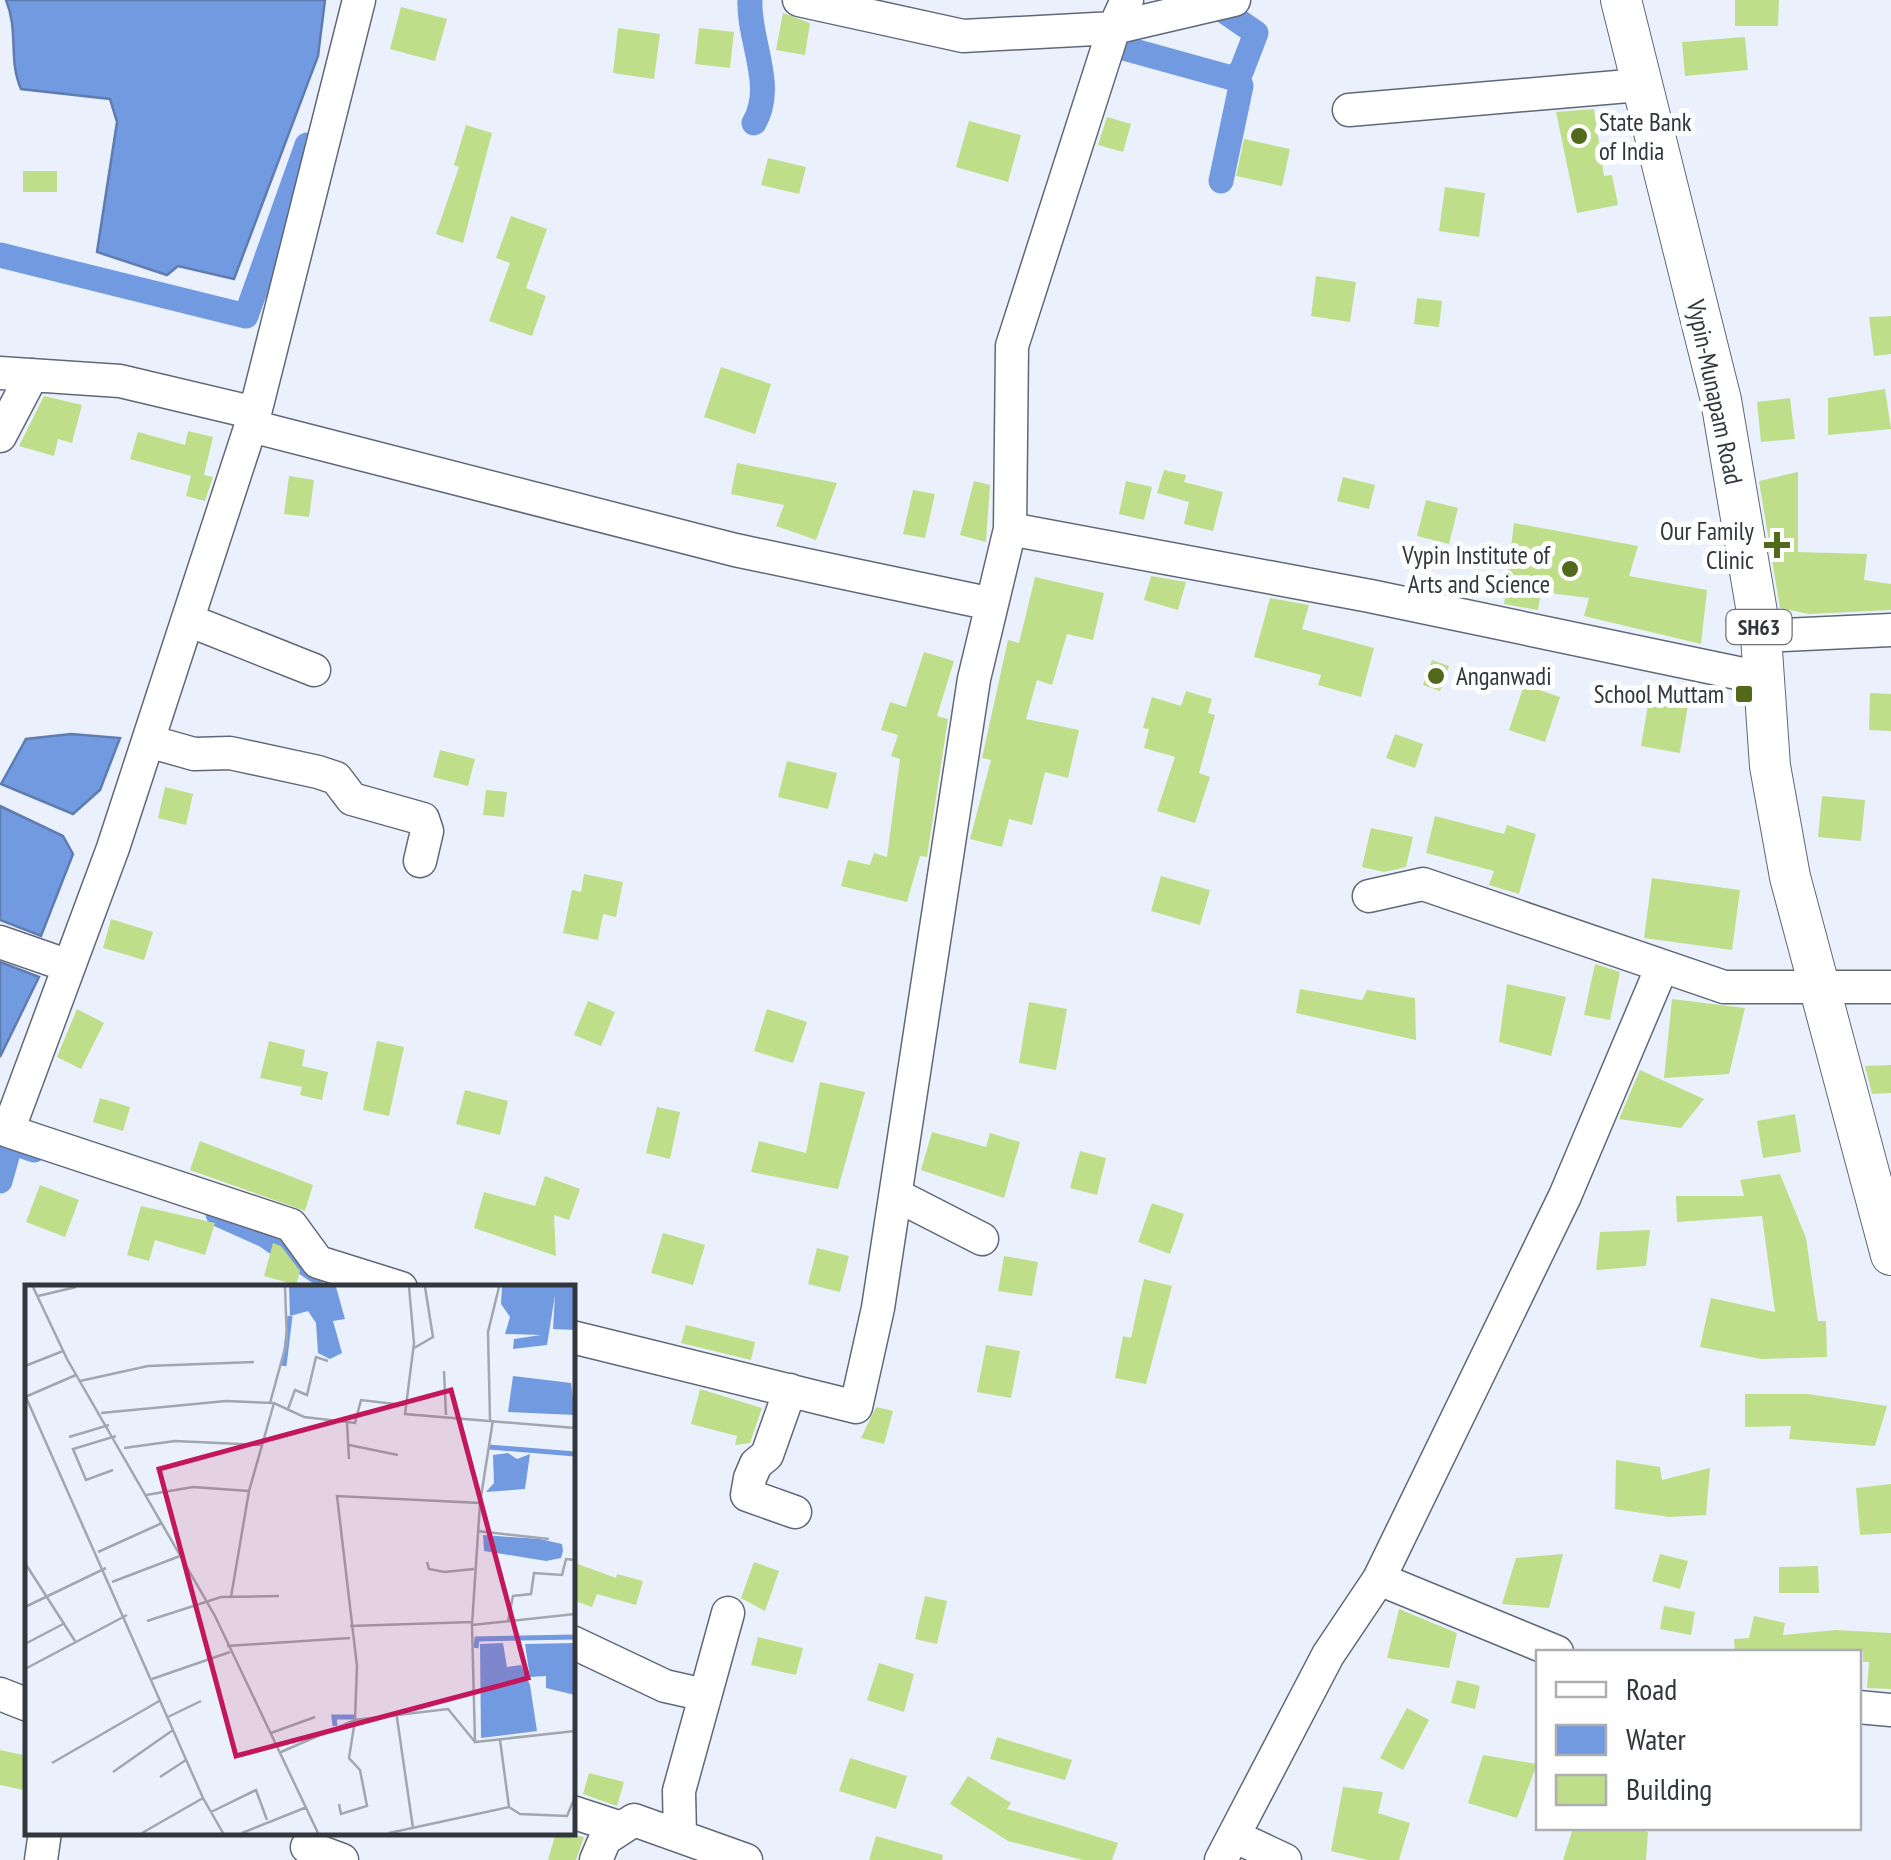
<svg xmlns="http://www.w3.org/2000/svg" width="1891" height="1860" viewBox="0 0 1891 1860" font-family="'PT Sans Narrow',sans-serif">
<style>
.water{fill:#729ae1;stroke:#5f7cb0;stroke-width:2.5}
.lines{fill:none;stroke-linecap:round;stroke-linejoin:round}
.canal{stroke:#729ae1;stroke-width:25}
.building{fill:#bede8a}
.minor-casing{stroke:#606877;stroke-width:35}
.major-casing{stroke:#606877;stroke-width:42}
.minor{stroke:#fff;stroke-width:32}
.major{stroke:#fff;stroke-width:40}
.poi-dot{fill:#50691a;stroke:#fefefe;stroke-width:4}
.labels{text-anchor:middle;stroke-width:10;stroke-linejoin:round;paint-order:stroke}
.shield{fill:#fefefe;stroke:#6f7277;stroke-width:2.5}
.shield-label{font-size:22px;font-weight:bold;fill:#32363d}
.poi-label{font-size:25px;fill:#32363d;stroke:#fefefe;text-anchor:end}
.street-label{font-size:25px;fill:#32363d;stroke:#fefefe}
.inset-river{fill:none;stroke:#729ae1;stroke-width:5}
.inset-road{fill:none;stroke:#a1a6b0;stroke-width:2.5}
.view{fill:#c2185b;fill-opacity:0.15;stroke:#c2185b;stroke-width:5}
.inset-edge{fill:none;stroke:#32363d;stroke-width:5}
</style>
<rect width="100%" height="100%" fill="#ebf1fc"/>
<path class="water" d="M6 0H325L318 56 234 279 178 266 167 275 97 252 117 122 110 99 21 89C8 60 19 31 6 0Z
M71 734 120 738 100 790 73 814 1 784 26 739Z
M0 806 63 836 73 854 41 936 0 920Z
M0 962 39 977 0 1057Z"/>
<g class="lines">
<path class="canal" d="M750 0C748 40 776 86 754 123
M1109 44 1232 78 1241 72 1256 33 1221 9 1215 0
M1221 181 1241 86 1237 74
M0 255 246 316 307 145
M0 1181 11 1142 34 1150
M218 1214 265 1235 317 1271"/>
</g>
<path class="building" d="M1735 0H1779L1778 26H1735Z
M401 7 447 19 435 61 390 49Z
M783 13 810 23 805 55 776 50Z
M618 28 660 34 654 79 613 73Z
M699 28 734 32 730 68 695 64Z
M1745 37 1748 70 1685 76 1682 42Z
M1594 109 1604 176 1612 175 1618 205 1577 213 1556 112Z
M1107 117 1131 124 1123 152 1098 145Z
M969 121 1021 135 1008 182 956 167Z
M466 125 492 133 463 243 436 234 459 167 454 165Z
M1244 139 1290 149 1282 186 1236 176Z
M768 158 806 167 799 194 761 185Z
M23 171H57V192H23Z
M1445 187 1485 193 1479 237 1439 231Z
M511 216 547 229 526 288 546 296 532 336 489 321 510 263 496 258Z
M1316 276 1356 282 1350 322 1311 316Z
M1417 298 1442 301 1439 327 1414 324Z
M1891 316V354L1874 356 1869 317Z
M721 367 771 384 755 434 704 417Z
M1885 389 1891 429 1828 435V398Z
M44 396 82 405 72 443 58 439 54 456 19 446Z
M1790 398 1795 439 1761 442 1757 402Z
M188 431 213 437 204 475 213 477 205 501 186 496 191 476 130 459 138 432 185 445Z
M737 463 837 483 816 540 776 526 784 505 731 494Z
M1164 470 1186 475 1184 482 1223 492 1213 531 1184 524 1189 502 1157 493Z
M1798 472V552L1867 554 1864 580 1891 584V610L1809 614 1780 608 1759 481Z
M289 476 314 480 309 517 284 514Z
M1343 477 1375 485 1369 509 1337 501Z
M974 481 990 485 986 542 960 535Z
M1126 481 1152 487 1144 520 1119 514Z
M913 490 935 494 925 538 903 534Z
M1426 500 1458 508 1449 544 1417 536Z
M1514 523 1638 546 1629 576 1707 590 1701 644 1584 616 1589 598 1541 592 1538 610 1504 604Z
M1151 576 1186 582 1178 610 1144 600Z
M1035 577 1104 593 1093 640 1067 634 1052 685 1037 680 1026 719 1079 730 1068 778 1045 772 1032 825 1009 819 1002 847 970 839 991 760 982 758 1008 640 1019 643Z
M1270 598 1309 605 1302 629 1374 648 1361 697 1318 685 1321 675 1254 657Z
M924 652 954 661 937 716 948 719 927 857 920 856 907 902 841 886 848 860 870 865 874 853 887 857 900 759 891 756 898 735 881 730 890 702 906 707Z
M1432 660 1449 666 1440 691 1423 685Z
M1524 685 1560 697 1545 742 1509 730Z
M1186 691 1212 699 1208 713 1215 715 1199 773 1210 777 1195 823 1157 811 1175 757 1144 748 1149 729 1143 728 1152 697 1181 706Z
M1870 693 1891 694V731L1869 730Z
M1649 699 1688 705 1680 753 1641 746Z
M1395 734 1423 744 1415 768 1386 758Z
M440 750 475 759 468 786 433 777Z
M787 761 837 773 828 809 778 797Z
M165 787 193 794 186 825 158 818Z
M486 790 507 792 504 817 483 815Z
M1822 796 1865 800 1861 841 1818 837Z
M1435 816 1504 834 1507 825 1536 834 1519 894 1489 885 1494 871 1426 853Z
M1371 828 1413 837 1406 867 1384 872 1362 867Z
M584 874 623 882 616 917 603 914 598 940 563 933 572 890 581 892Z
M1161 876 1210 890 1200 925 1151 911Z
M1652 878 1740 890 1732 950 1644 938Z
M111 919 153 932 144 960 103 948Z
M1595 964 1620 972 1610 1020 1584 1015Z
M1507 984 1566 997 1551 1056 1499 1042Z
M1300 989 1362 1000 1367 990 1415 998 1416 1040 1296 1013Z
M1672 999 1745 1008 1729 1074 1664 1078Z
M588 1001 615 1012 601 1046 574 1035Z
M1029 1002 1067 1009 1056 1070 1019 1063Z
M77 1009 104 1023 81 1069 57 1057Z
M767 1009 807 1022 793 1063 754 1051Z
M269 1041 305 1050 302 1066 328 1072 322 1100 300 1095 302 1087 260 1078Z
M377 1041 404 1047 389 1116 363 1110Z
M1891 1065V1093L1872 1094 1865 1066Z
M1640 1070 1704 1099 1681 1128 1619 1119Z
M820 1082 865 1092 838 1189 751 1172 759 1141 806 1153Z
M465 1090 508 1101 500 1135 456 1124Z
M100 1098 130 1107 123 1131 93 1122Z
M657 1107 680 1112 670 1159 646 1153Z
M1795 1114 1801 1152 1763 1158 1757 1121Z
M932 1132 986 1147 990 1133 1020 1142 1004 1198 921 1170Z
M200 1141 313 1185 305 1211 190 1170Z
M1080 1151 1106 1158 1097 1195 1070 1188Z
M1780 1174 1806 1238 1818 1321H1826L1827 1357 1761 1359 1700 1347 1711 1298 1775 1312 1762 1216 1677 1222 1676 1196H1744L1740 1180Z
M545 1176 580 1189 569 1220 554 1215 556 1256 474 1228 484 1192 535 1206Z
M40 1185 79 1200 65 1237 26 1222Z
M1152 1203 1184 1214 1170 1254 1138 1242Z
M141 1206 215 1223 205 1255 155 1240 149 1261 127 1255Z
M1650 1230 1646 1266 1596 1270 1600 1232Z
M663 1233 705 1245 693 1285 651 1273Z
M273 1243 281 1246 300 1271 296 1285 264 1276Z
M817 1248 849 1256 840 1292 808 1284Z
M1004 1256 1038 1262 1032 1296 998 1291Z
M1144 1279 1172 1286 1146 1384 1115 1378 1123 1336 1131 1338Z
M686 1325 755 1342 751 1360 681 1343Z
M986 1345 1020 1351 1011 1398 977 1392Z
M700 1389 762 1408 750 1443 735 1445 737 1436 691 1424Z
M1745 1394H1808L1887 1406 1875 1446 1789 1439 1791 1426 1745 1427Z
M876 1407 893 1411 884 1444 861 1438Z
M1616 1460 1660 1467 1662 1480 1710 1468 1706 1515 1669 1517 1615 1509Z
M1891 1484V1533L1860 1535 1856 1488Z
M1563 1554 1549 1608 1502 1604 1516 1558Z
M1660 1554 1688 1561 1680 1589 1652 1581Z
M572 1562 616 1578 617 1574 643 1581 636 1605 597 1594 592 1607 572 1600Z
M754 1562 779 1571 765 1611 741 1598Z
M1818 1566 1819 1593H1779V1567Z
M925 1596 947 1601 937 1644 915 1639Z
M1664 1606 1695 1612 1691 1635 1660 1629Z
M1399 1609 1457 1633 1449 1668 1387 1658Z
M1754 1616 1785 1623 1783 1635 1836 1630 1891 1633V1689L1867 1688 1869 1662H1863V1652H1735L1734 1639 1749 1638Z
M758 1637 803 1648 796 1675 751 1665Z
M879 1663 914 1674 904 1712 867 1700Z
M1457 1680 1480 1686 1475 1709 1451 1703Z
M1407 1708 1429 1720 1403 1770 1380 1758Z
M997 1737 1072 1760 1065 1780 990 1759Z
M0 1750 28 1756V1791L0 1785Z
M1483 1755 1537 1764 1517 1818 1468 1803Z
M850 1758 907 1776 896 1809 839 1791Z
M589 1773 624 1782 617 1806 583 1794Z
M968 1776 1011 1803 1007 1809 1118 1843 1112 1860H1083L1008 1841 950 1804Z
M1343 1787 1383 1792 1378 1813 1410 1823 1399 1860H1368L1331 1851Z
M1573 1828H1635L1648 1832 1646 1860H1563Z
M556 1832 584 1837 576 1860H548Z
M876 1836 943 1855 942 1860H869Z"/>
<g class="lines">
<g class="minor-casing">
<path id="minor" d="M359 0 255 413 113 848 8 1131 291 1225 318 1262 401 1288
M799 0 963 36 1114 28 1127 0
M1349 110 1640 85
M0 373 120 381 255 413
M251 426 735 550 992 604
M0 436 32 375
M1010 529 1370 596 1766 679
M188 620 314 670
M1761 636 1891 630
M148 741 194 754 230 753 318 772 336 778 352 799 423 819 427 831 420 861
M1369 896 1423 884 1724 987H1891
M0 942 69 966
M896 1195 982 1239
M572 1337 856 1407 878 1308 974 679 1010 529 1012 346 1114 28 1234 0
M790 1390 767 1455 756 1464 750 1478 747 1495 795 1512
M1379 1579 1557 1652
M572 1642 665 1686 705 1695
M0 1694 28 1705
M1858 1707 1891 1710
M572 1812 621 1828
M680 1836 679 1791 728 1613
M1236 1837 1285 1860
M307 1847 342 1860
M41 1860 45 1832
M596 1860 605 1839 634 1820 746 1860
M1221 1860 1328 1655 1379 1579 1565 1196 1661 969"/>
</g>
<g class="major-casing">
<path id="major" d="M1621 0 1721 400 1761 636 1770 766 1790 877 1891 1255"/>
</g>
<use href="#minor" class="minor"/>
<use href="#major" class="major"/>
</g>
<g class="poi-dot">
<circle cx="1579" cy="136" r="10"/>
<path d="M1772 530h10v10h10v10h-10v10h-10v-10h-10v-10h10z"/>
<circle cx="1570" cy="569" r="10"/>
<circle cx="1436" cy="676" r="10"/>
<rect x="1734" y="684" width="20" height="20" rx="5"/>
</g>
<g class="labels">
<rect class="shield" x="1726.5" y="610" width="65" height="34" rx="8"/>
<g class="shield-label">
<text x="1759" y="635">SH63</text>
</g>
<g class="poi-label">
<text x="1599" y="131" text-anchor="start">State Bank<tspan x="1599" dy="29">of India</tspan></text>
<text x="1754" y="540">Our Family<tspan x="1754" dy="29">Clinic</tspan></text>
<text x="1550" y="564">Vypin Institute of<tspan x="1550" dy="29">Arts and Science</tspan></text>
<text x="1456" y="685" text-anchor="start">Anganwadi</text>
<text x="1724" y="703">School Muttam</text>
</g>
<g class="street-label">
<text transform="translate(1715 392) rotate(78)" y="9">Vypin-Munapam Road</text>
</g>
</g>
<g transform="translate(25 1285)">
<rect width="550" height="550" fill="#ebf1fc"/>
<path d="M264 2H311L320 34 308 36 317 68 305 74 293 68 291 38 283 26 265 31ZM477 2H550V45L528 44 530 10 522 60 488 64 489 54 516 50 480 49 485 32 476 19ZM488 91 546 98 550 130 483 127ZM483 168 492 174 505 169 500 204 461 207 469 198 468 170ZM458 250 515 254 537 259 538 266 536 273 521 276 459 266ZM478 358 482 382 496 380 505 400 512 446 456 453 455 359ZM550 358V410L521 403V391L505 392 500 359Z" fill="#729ae1"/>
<path class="inset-river" d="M259 81 265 31M464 162 550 169M451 363 452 354 550 352M310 441 309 432H330"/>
<path class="inset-road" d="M8 2 42 74 190 331 293 548M384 2 389 58 380 129 550 143M13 11 51 2M389 63 408 52 400 2M0 81 38 66M419 86 421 130M55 96 123 81 229 77M0 110 178 513 117 548M0 112 51 90M245 118 262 56 260 2M263 124 270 105 282 110 291 72 303 76M76 128 201 116 249 118 279 132 330 138 336 115 379 120M465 135 463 47 474 2M322 137 324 174M44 152 84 140M324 160 373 170M99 163 150 156 236 160M88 185 61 195 48 164 91 151M121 210 168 202 224 206M455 218 468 135M452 246 524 254M73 267 137 238M402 277 404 284 419 287 449 284M0 278 50 356M87 297 155 271M206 312 224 206 249 118M0 322 81 283M122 336 196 312 254 311M483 336 488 311 506 309 509 288 537 290 541 274 550 275M447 340 550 329M325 341 447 337M0 359 38 339M202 361 325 353M0 384 102 330M127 394 205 367M371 426 388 543M143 432 176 416M246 448 290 432M475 455 484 522M256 467 330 435 332 381 312 211 455 218 447 340 450 457 550 446M27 478 136 415M88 487 148 445M135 492 161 475M178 513 198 548M314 519 316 529 342 521 335 485 324 473 330 435 423 424 450 457M186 527 231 505 242 535M217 548 282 522M364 548 484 522 495 529 542 531 550 512"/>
<path class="view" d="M426 105 503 393 211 471 134 184Z"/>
<rect width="550" height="550" class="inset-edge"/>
</g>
<rect x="1536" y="1650" width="325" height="180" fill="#fefefe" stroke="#acaeb1" stroke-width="2.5"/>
<rect x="1556" y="1682" width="50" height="15" fill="#ffffff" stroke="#acaeb1" stroke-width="2.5"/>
<text x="1626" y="1700" font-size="30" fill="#32363d">Road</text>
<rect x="1556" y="1725" width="50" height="30" fill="#729ae1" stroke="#acaeb1" stroke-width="2.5"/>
<text x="1626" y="1750" font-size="30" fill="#32363d">Water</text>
<rect x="1556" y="1775" width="50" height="30" fill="#bede8a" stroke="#acaeb1" stroke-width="2.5"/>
<text x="1626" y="1800" font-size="30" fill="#32363d">Building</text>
</svg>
